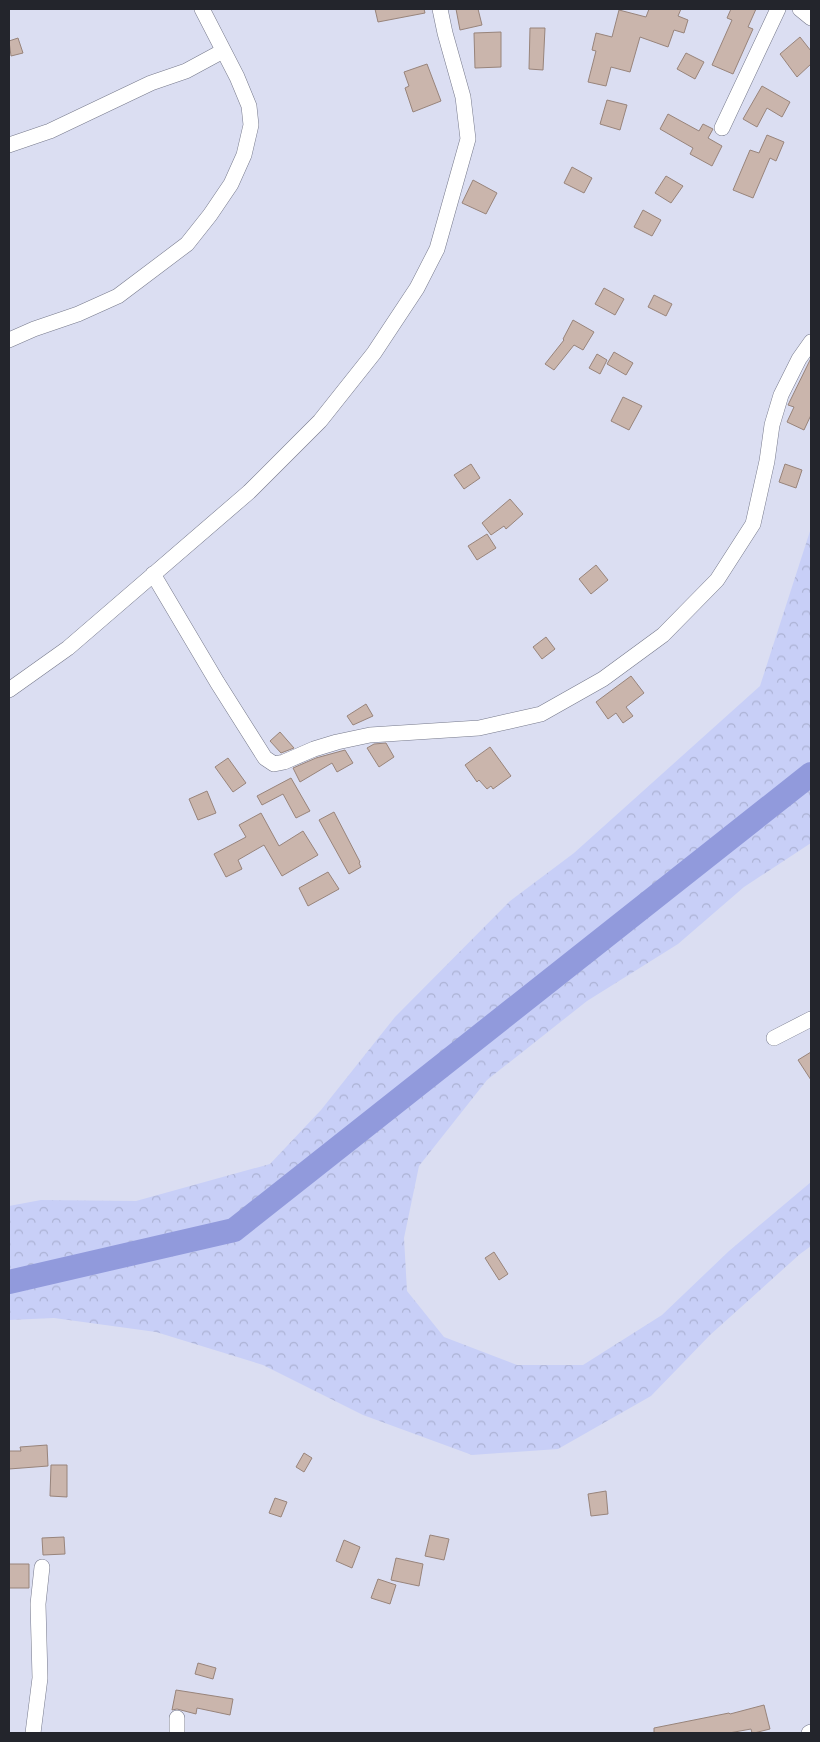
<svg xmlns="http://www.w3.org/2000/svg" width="820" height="1742" viewBox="0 0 820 1742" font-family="Ubuntu,sans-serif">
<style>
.forest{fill:url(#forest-crowns)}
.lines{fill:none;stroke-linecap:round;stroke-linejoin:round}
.river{stroke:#919adc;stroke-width:24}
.building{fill:#cab5ac;stroke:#98847b}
.minor-casing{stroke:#76798b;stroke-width:16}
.minor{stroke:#fff;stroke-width:15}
</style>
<defs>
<pattern id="forest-crowns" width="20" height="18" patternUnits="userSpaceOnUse" patternTransform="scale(1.25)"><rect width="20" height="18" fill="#c8cff7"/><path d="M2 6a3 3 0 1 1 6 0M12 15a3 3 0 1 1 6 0" fill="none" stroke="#acb2d4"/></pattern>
</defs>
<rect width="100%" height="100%" fill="#dbdef2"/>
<path class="forest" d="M811 528V843L744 887 678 944 587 1001 487 1080 419 1166 404 1238 407 1291 444 1337 517 1365H583L662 1315 729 1251 811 1182V1246L800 1254 710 1335 651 1396 558 1449 472 1455 363 1415 263 1365 156 1332 54 1318 9 1320V1206L41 1200 136 1201 270 1164 321 1110 395 1017 510 901 574 853 760 686Z"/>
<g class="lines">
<path class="river" d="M9 1282 234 1230 811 774"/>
</g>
<path class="building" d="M375 9H424L425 13 378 22Z
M456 9H478L482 25 460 30Z
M649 9H681L678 16 688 20 684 33 674 30 668 47 640 37 630 72 611 67 606 86 588 82 596 51 592 50 596 33 612 37 619 10 646 17Z
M731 9H756L748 27 753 29 733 74 712 65 732 20 727 18Z
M530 28H545L543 70 529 69Z
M501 32V67L475 68 474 33Z
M800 37 811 51V64L797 77 780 54Z
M18 38 23 53 11 56 9 41Z
M686 53 704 62 695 79 677 69Z
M427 64 441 101 413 112 405 88 409 86 404 72Z
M762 86 790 102 782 117 767 108 757 127 743 119Z
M607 100 627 105 620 130 600 124Z
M668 114 699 131 703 124 713 129 708 138 722 146 712 166 690 154 693 148 660 129Z
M767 135 784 142 776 161 770 158 753 198 733 190 750 150 759 153Z
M572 167 592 178 584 193 564 183Z
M666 176 683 186 671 203 655 193Z
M473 180 497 193 486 214 462 203Z
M643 210 661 220 652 236 634 227Z
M604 288 624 299 615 315 595 304Z
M654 295 672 304 666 316 648 307Z
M573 320 594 332 583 350 574 345 554 370 545 364 564 340 563 339Z
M614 352 633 363 626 375 607 364Z
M597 354 607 360 600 374 589 368Z
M811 358V415L804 430 787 422 794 407 788 405Z
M623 397 642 406 629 430 611 421Z
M471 464 480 478 464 489 454 475Z
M785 464 802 470 796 488 779 482Z
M510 499 523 514 506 529 504 526 491 535 482 523Z
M487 534 496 548 477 560 468 546Z
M596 565 608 580 591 594 579 579Z
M546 637 555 649 542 659 533 647Z
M631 676 644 693 626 707 633 716 623 723 616 713 608 719 596 702Z
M366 704 373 716 353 725 347 716Z
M280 732 294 748 281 753 270 741Z
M386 743 394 757 379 767 367 748 374 744Z
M490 747 511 776 493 789 491 786 487 789 479 780 477 782 465 765Z
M345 750 353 763 337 772 332 763 300 782 293 768 316 758Z
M228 758 246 783 233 792 215 767Z
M291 778 310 811 296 818 283 794 262 805 257 796Z
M207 791 216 813 198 820 189 799Z
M334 812 360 862 359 863 361 867 349 874 319 820Z
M261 813 279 846 303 831 318 855 282 876 264 845 238 860 242 869 226 877 214 854 246 837 239 825Z
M328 872 339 889 308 906 299 888Z
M811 1052V1080L798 1060Z
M494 1252 508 1274 499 1280 485 1258Z
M47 1445 48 1466 9 1469V1451H21L20 1447Z
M304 1453 312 1458 304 1472 296 1467Z
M51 1465H67V1497L50 1496Z
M606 1491 608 1514 591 1516 588 1494Z
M275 1498 287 1502 281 1517 269 1513Z
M430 1535 449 1539 444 1560 425 1556Z
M64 1537 65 1554 43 1555 42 1538Z
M344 1540 360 1547 352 1568 336 1561Z
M396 1558 423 1564 419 1586 391 1580Z
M9 1564H29V1588H9Z
M378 1579 396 1585 390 1604 371 1598Z
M198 1663 216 1668 213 1679 195 1674Z
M176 1690 233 1699 230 1715 197 1708 196 1714 177 1709 172 1710Z
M764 1705 770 1729 754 1733H752L751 1729 729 1733H654V1728L729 1713 730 1714Z"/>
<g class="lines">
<g class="minor-casing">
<path id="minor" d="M800 9 811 18
M722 128 778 9
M9 145 50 131 151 83 186 71 223 51
M9 340 34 329 78 314 118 296 187 244 210 215 231 184 244 155 251 125 249 106 237 77 202 9
M153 574 217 682 265 758 274 764 284 762 314 749 337 742 370 735 479 728 541 714 603 679 663 635 717 580 753 524 767 461 772 425 781 395 799 359 811 342
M9 690 68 648 249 492 320 421 374 353 417 288 437 249 468 139 463 97 445 33 440 9
M774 1038 811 1019
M33 1733 40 1678 38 1604 42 1567
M177 1733V1718
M809 1733 811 1732"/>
</g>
<use href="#minor" class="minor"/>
</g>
<rect width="820" height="1742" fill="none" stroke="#23252c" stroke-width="20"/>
</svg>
